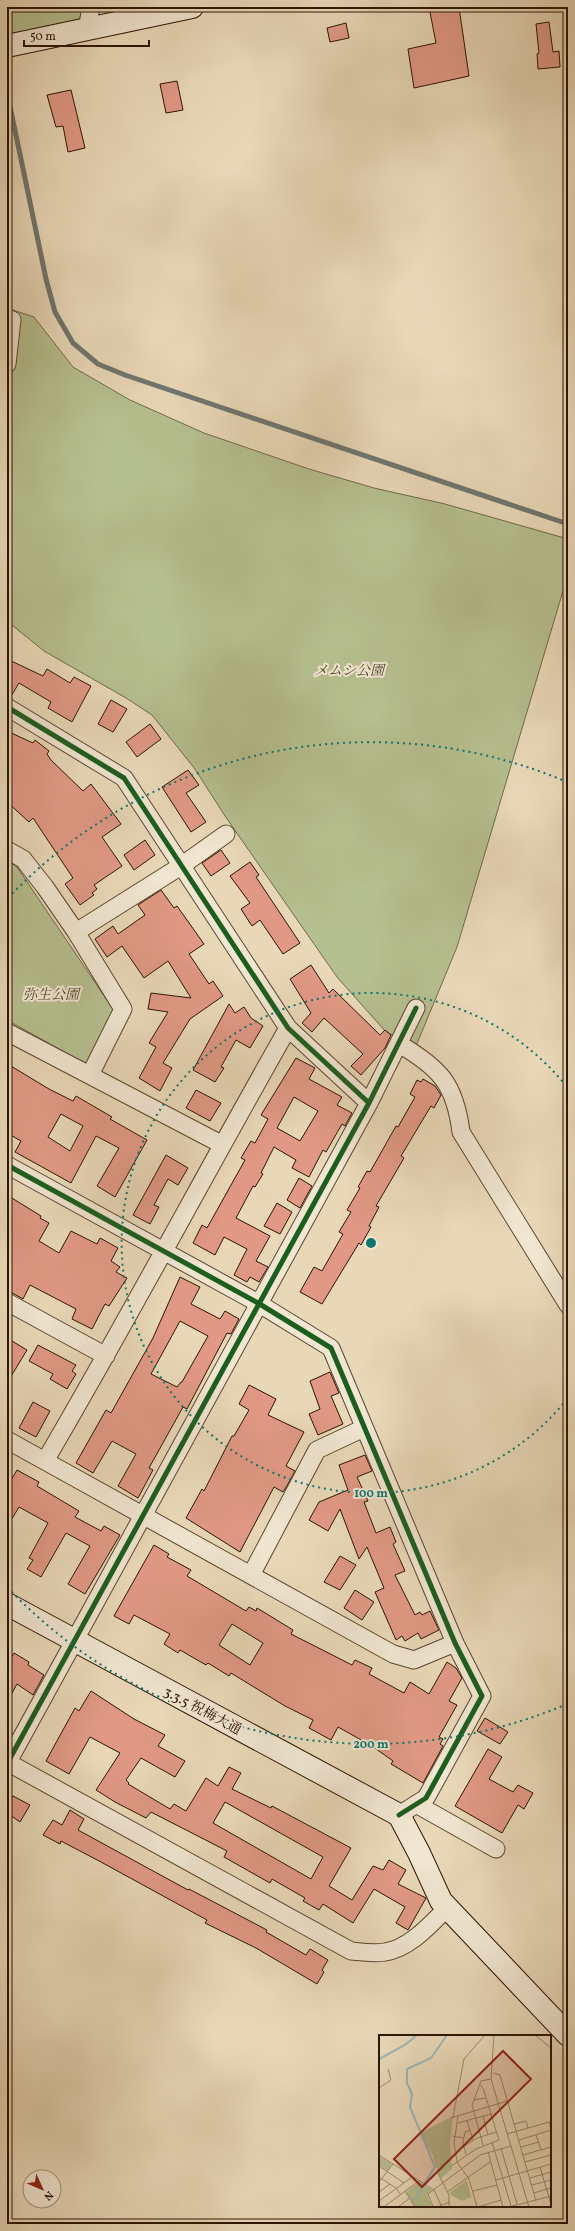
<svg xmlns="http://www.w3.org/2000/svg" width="575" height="2231" viewBox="0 0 575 2231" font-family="Vollkorn,'Noto Serif JP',serif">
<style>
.green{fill:#b6bf8f;stroke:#716a48}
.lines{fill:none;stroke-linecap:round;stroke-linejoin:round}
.stream{stroke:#707670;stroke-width:5}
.building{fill:#e19985;stroke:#2c1400;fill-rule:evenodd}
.street-casing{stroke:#5b452e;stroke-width:19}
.secondary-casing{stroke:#2c1400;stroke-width:24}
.street{stroke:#f1e6d1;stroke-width:17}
.secondary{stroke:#f1e6d1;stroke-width:22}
.cycleway-casing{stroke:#f1e6d1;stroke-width:8}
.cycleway{stroke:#1b5e20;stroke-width:5}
.ring{fill:none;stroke:#0f766e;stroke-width:2;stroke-dasharray:2 4}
.labels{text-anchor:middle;stroke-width:4;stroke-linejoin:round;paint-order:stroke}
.park-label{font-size:14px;font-style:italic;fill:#55472b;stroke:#f1e6d1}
.street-label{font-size:14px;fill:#2c1400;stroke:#f1e6d1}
.inset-river{fill:none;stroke:#9db7ba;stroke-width:2}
.inset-road{fill:none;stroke:#9d8a6e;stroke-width:1}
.view{fill:#8f2418;fill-opacity:0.15;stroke:#8f2418;stroke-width:2}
.inset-edge{fill:none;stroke:#2c1400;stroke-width:2}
.centre{fill:#0f766e;stroke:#f1e6d1;stroke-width:2}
.ring-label{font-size:12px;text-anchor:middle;font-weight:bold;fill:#0f766e;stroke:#f1e6d1;stroke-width:4;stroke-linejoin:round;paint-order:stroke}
</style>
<rect width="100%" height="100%" fill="#e9d8b8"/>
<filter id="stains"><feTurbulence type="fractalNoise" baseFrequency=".005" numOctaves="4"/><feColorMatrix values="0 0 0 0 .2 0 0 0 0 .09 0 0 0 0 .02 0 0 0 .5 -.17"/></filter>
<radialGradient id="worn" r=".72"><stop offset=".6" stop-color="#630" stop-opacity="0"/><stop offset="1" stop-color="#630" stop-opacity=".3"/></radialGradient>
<path class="green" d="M7 7H83L81 22 7 38Z
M7 308 34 317 73 367 130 400 204 433 309 469 374 488 445 504 568 539V574L457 947 416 1046 386 1032 337 977 225 816 195 769 152 715 126 698 44 651 7 621Z
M7 860 17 867 115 1012 88 1065 7 1020Z"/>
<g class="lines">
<path class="stream" d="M7 92 46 279 55 312 73 343 98 364 125 375 568 524"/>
</g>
<path class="building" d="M429 7H459L469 76 414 88 408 49 436 43Z
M549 22 553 52 559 51 560 67 538 69 537 54 539 53 536 24Z
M346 23 349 38 330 42 327 28Z
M177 81 183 110 166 113 160 84Z
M71 90 85 148 68 152 63 126 56 127 47 95Z
M7 659 43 676 47 669 70 683 74 677 91 686 72 722 48 708 51 702 19 683 10 698 7 697Z
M111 700 127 709 113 732 98 724Z
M150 724 161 739 137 757 126 742Z
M7 731 33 743 35 740 49 751 47 754 51 760 83 791 91 784 121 824 102 837 122 866 94 885 97 889 92 893 94 895 80 905 65 884 73 878 33 818 29 822 7 802Z
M188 770 199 785 186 793 206 822 191 832 162 787Z
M145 840 155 855 134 870 124 855Z
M221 850 230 863 211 876 202 863Z
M250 862 259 875 256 877 300 943 283 954 260 920 252 926 241 909 250 903 230 876Z
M161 890 174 908 177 906 204 944 189 954 209 984 213 981 223 996 190 1019 163 1063 172 1068 160 1091 139 1078 156 1047 149 1043 168 1012 148 1009 151 993 191 998 168 961 144 978 122 946 107 957 95 939 113 926 118 934 145 915 138 905Z
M311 965 329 993 333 989 380 1035 385 1030 391 1035 385 1048 361 1075 351 1066 363 1054 324 1018 312 1032 302 1023 311 1013 290 979Z
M229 1004 235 1013 244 1007 251 1018 263 1026 250 1048 236 1040 221 1067 224 1068 215 1082 193 1070Z
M296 1058 315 1068 309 1079 342 1097 337 1105 352 1113 345 1126 342 1124 326 1152 323 1150 309 1177 292 1168 296 1160 274 1147 261 1173 263 1174 255 1187 253 1186 236 1218 270 1236 256 1261 268 1267 259 1282 250 1277 247 1282 234 1275 247 1249 224 1237 215 1255 193 1243 202 1225 207 1228 245 1160 241 1158 251 1141 255 1143 268 1119 261 1115ZM294 1097 318 1111 300 1141 277 1128Z
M11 1066 49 1089 73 1101 76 1096 112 1117 110 1119 147 1140 115 1197 97 1186 119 1148 96 1136 71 1183 15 1152 21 1141 7 1133V1073ZM61 1114 83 1126 70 1151 48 1137Z
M423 1079 435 1086 441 1095 434 1108 431 1106 401 1156 404 1158 376 1206 379 1207 369 1226 371 1227 361 1245 359 1243 322 1304 300 1292 314 1267 322 1271 343 1234 339 1232 351 1212 347 1210 360 1188 358 1187 367 1171 370 1172 396 1126 398 1127 415 1097 410 1094 417 1080 421 1082Z
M196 1090 221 1103 210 1121 186 1108Z
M166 1155 188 1168 178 1185 168 1179 154 1205 159 1207 150 1224 133 1215Z
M299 1178 312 1186 300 1208 287 1200Z
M7 1195 41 1216 40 1218 49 1223 39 1241 59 1253 71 1231 97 1244 100 1238 118 1248 111 1261 120 1267 116 1272 127 1278 109 1306 105 1304 92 1329 72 1319 76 1309 30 1285 23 1299 7 1290Z
M277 1203 292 1212 280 1234 264 1226Z
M180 1277 200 1287 191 1304 220 1319 225 1311 239 1319 231 1334 227 1333 187 1409 183 1407 149 1468 153 1470 138 1498 118 1486 136 1454 112 1441 93 1473 76 1463 106 1410 111 1413 153 1338ZM180 1321 208 1336 182 1382H181L177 1387 151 1374Z
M7 1338 27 1350 7 1383Z
M38 1345 76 1365 72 1371 76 1374 67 1389 50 1379 53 1374 29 1361Z
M330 1372 339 1393 331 1396 343 1424 318 1435 309 1414 320 1409 310 1381Z
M249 1385 276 1399 268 1415 304 1432 286 1466 295 1471 288 1484 283 1492 274 1487 240 1552 186 1518 202 1489 204 1491 232 1436H234L249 1410 239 1404Z
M33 1402 50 1411 36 1437 19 1428Z
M365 1455 372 1471 357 1477 368 1501 364 1502 376 1533 390 1527 396 1542 393 1544 405 1571 395 1575 415 1615 420 1612 422 1615 430 1611 439 1630 421 1639 418 1633 405 1641 402 1636 396 1640 375 1592 384 1588 367 1547 359 1559 340 1509 328 1531 309 1520 319 1502 348 1490 339 1465Z
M17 1470 39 1482 37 1486 79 1511 75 1517 101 1531 104 1526 120 1535 85 1594 68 1584 90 1546 66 1533 41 1577 27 1569 33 1560 29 1558 48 1523 19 1507 7 1527V1487Z
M154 1545 169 1554 167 1557 191 1570 187 1576 246 1611 249 1607 256 1611 257 1608 293 1630 291 1634 352 1665 355 1660 372 1668 369 1674 404 1693 410 1682 429 1694 447 1662 456 1668 462 1678 449 1701 457 1705 439 1737 443 1739 440 1744 443 1746 423 1783 391 1764 393 1761 372 1746 338 1727 331 1740 309 1728 313 1720 285 1706 231 1673 229 1676 208 1663 206 1665 180 1650 178 1653 164 1644 170 1634 134 1615 129 1624 114 1616ZM232 1624 263 1643 250 1665 219 1645Z
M340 1556 356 1565 340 1590 324 1582Z
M355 1590 374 1602 362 1620 344 1608Z
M14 1653 29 1662 28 1665 44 1675 33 1695 17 1684 7 1702V1665Z
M91 1691 134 1719 165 1735 158 1746 185 1761 175 1777 141 1758 126 1780 129 1783 128 1784 170 1809 174 1804 186 1811 206 1778 218 1786 229 1767 241 1773 232 1789 271 1808 272 1806 351 1848 329 1886 352 1900 373 1866 383 1870 389 1860 406 1870 398 1884 426 1898 408 1930 396 1923 405 1907 374 1889 353 1923 323 1904 319 1910 303 1901 305 1898 272 1879 270 1883 224 1857 227 1851 151 1812 146 1818 115 1802 96 1790 120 1753 90 1737 69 1774 46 1761 75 1708 79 1711ZM225 1802 323 1857 311 1879 213 1823Z
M485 1718 508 1732 500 1744 477 1731Z
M488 1749 502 1757 489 1779 513 1792 518 1785 533 1793 524 1809 518 1805 502 1833 455 1806Z
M13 1796 30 1805 20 1822 7 1813V1805Z
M70 1810 84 1819 78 1830 188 1890 189 1889 267 1930 266 1932 306 1955 310 1949 328 1960 322 1970 324 1972 317 1984 256 1948 205 1923 207 1920 101 1862 61 1841 60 1844 43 1835 53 1820 62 1825Z"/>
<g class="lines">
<g class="street-casing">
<path id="street" d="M87 30 91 7
M7 318 12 320 7 364
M7 707 124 778 288 1028 369 1103
M7 850 23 859 45 887 76 932 123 1009 90 1075
M76 932 181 866 226 834
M7 1032 221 1144
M399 1044C440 1068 455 1084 461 1132L568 1305
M7 1165 258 1303 331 1348 455 1643 482 1696 426 1798 399 1815
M7 1302 106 1356
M7 1440 393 1654 414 1660 455 1643
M45 1461C129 1318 206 1172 288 1028
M251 1575 317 1450 364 1428
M7 1762 351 1951C362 1952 373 1954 385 1952 409 1949 431 1924 447 1908
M8 1762 369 1103 416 1008
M416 1804 496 1849"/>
</g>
<g class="secondary-casing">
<path id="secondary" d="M7 46 192 7
M7 1604 399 1815 419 1853 441 1901 568 2035"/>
</g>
<use href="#street" class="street"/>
<use href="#secondary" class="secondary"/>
<g class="cycleway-casing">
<path id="cycleway" d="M7 707 124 778 288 1028 369 1103
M7 1165 258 1303 331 1348 455 1643 482 1696 426 1798 399 1815
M8 1762 369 1103 416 1008"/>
</g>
<use href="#cycleway" class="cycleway"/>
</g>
<g class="ring">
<path d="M567 1399A250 250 0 1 1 567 1087"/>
<path d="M567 1704A501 501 0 0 1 8 1588M8 898A501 501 0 0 1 567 782"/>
</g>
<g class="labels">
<g class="park-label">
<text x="349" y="675">メムシ公園</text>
<text x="51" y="999">弥生公園</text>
</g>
<g class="street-label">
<text transform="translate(203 1710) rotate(28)" y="5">3.3.5 祝梅大通</text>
</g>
</g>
<g transform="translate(379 2035)">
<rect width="172" height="172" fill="#e9d8b8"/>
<path d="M74 81 71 110 73 134 61 144 54 121 41 98ZM0 121 13 129 9 136 0 130ZM88 145 92 162 83 166 72 160 71 157ZM40 147 53 155 48 160 53 172H36L27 157Z" fill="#b6bf8f"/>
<path class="inset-river" d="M0 24 26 10 38 0M35 165 56 132 31 72 33 59 28 48V34L52 23 68 0"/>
<path class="inset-road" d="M156 0 172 13M114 38 121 40 157 166M112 44 150 172M112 44 115 0M0 53 12 45 9 34M95 65 107 63M79 81 75 108 78 127 90 144 98 172M104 81 109 100M74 82 85 24 106 0M72 83 128 66M88 86 94 105M79 88 112 79M135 89 147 86 149 93M128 99 170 87 172 95M157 100 162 115M73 101 85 103M140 105 172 95M113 107 132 171M104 110 93 70 102 46 112 44M84 112 98 103 117 97M142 112 160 107M122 113 138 169M109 117 124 172M0 120 55 155 62 170M87 120 84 107 86 97 91 95M144 120 172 112M146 127 172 120M0 131 25 148M71 132 97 114 120 105 104 53 101 50M161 132 172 169M63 134 58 136 70 160V172M0 142 17 153 22 160M151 143 172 137M117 145 172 129M0 147 14 129M153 150 172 145M26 156 36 172M94 156 118 150M0 157 11 149M68 157 111 127M155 158 172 153M0 166 33 142M6 171 40 146M19 172 31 163M54 172 49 159 101 120 132 111M58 172 71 167M99 172 122 165M130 172 172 161"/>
<path class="view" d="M124 16 152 44 43 152 15 124Z"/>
<rect width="172" height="172" class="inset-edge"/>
</g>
<circle cx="371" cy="1243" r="6" class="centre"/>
<g class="ring-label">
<text x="371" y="1497">100 m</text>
<text x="371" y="1748">200 m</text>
</g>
<rect width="575" height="2231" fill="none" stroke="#e9d8b8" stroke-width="24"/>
<rect x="8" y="8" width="559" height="2215" fill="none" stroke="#2c1400" stroke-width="2"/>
<rect x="12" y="12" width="551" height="2207" fill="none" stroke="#2c1400"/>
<g transform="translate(42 2189) rotate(135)"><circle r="19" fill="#f1e6d1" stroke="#a2927d"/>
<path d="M0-3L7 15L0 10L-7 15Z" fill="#8f2418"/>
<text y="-6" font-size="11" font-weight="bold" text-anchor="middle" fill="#2c1400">N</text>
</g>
<path d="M24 40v6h125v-6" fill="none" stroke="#2c1400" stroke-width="2"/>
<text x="30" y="40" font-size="12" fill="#2c1400" stroke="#f1e6d1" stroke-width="3" paint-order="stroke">50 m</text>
<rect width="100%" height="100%" filter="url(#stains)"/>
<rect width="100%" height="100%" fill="url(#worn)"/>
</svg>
